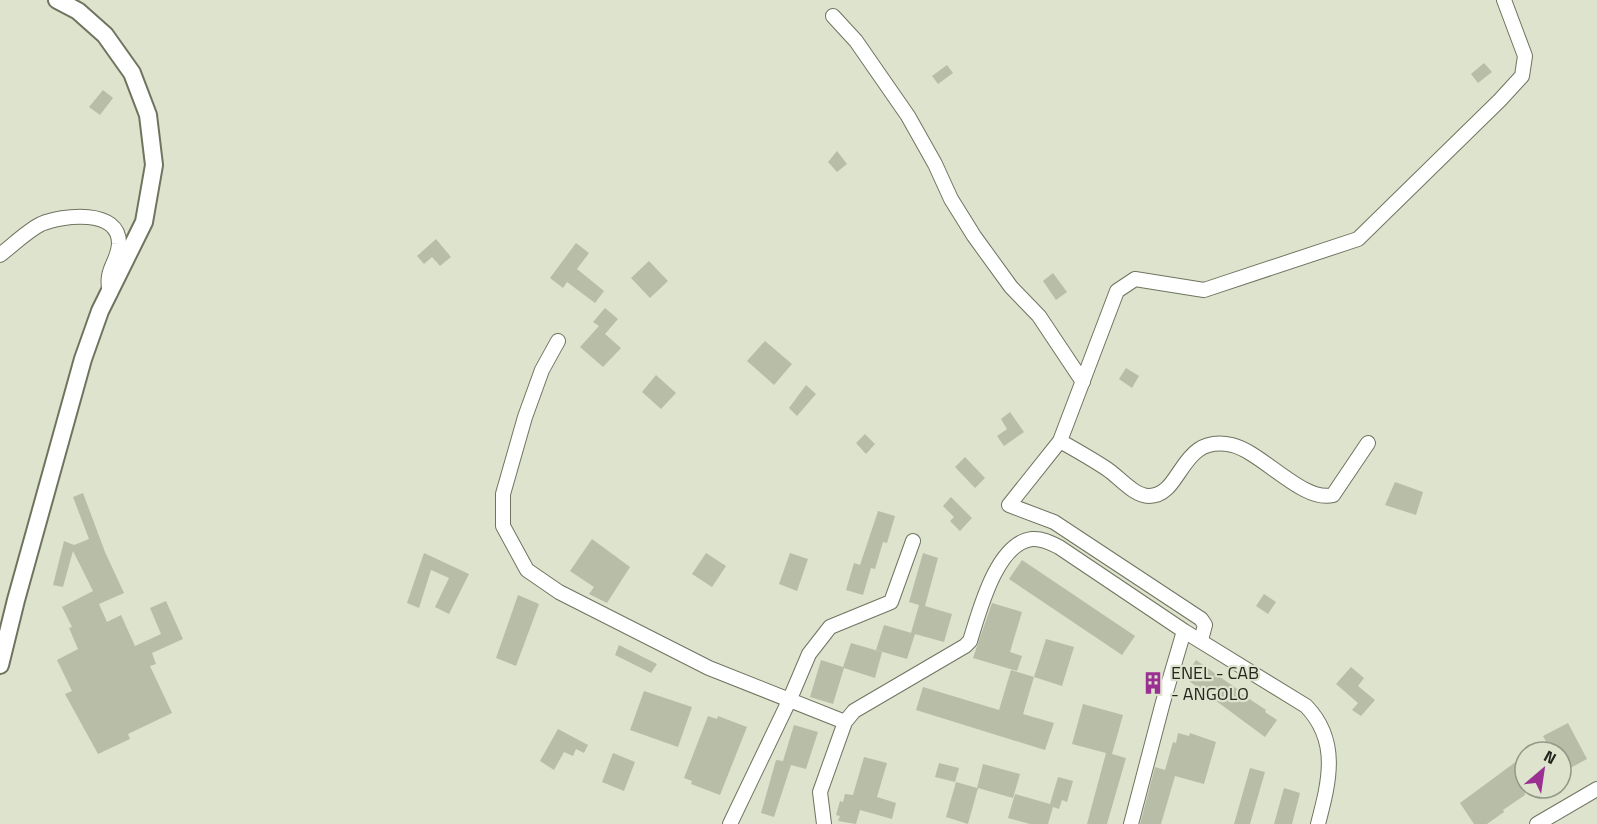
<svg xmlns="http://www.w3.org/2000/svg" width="1597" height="824" viewBox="0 0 1597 824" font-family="'Titillium Web',sans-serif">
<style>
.building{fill:#b8bda7}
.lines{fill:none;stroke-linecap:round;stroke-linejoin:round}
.minor-casing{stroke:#6f745f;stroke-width:16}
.major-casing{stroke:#6f745f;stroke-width:20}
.minor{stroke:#fff;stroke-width:14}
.major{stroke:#fff;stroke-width:16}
.labels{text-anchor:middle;stroke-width:4.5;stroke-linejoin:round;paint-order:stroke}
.poi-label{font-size:18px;fill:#25271f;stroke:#dde3cd;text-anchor:start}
</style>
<rect width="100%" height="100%" fill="#dde3cd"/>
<path class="building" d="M1484 63 1492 72 1478 83 1471 74Z
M947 65 953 73 938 84 932 76Z
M103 90 113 98 100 115 89 107Z
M837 151 847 164 837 172 828 162Z
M436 239 451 257 440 266 432 257 424 264 417 256Z
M576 243 589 253 577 269 604 291 595 303 567 282 563 288 550 278Z
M649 261 668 281 650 298 631 278Z
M1053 273 1067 292 1056 300 1043 281Z
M605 308 618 319 605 334 621 348 603 367 580 347 599 326 593 322Z
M765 341 792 364 774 385 747 361Z
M1126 368 1139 376 1132 388 1119 379Z
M656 375 676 393 661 409 642 392Z
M806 385 816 394 797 416 789 408Z
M1010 412 1024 432 1004 446 997 436 1007 429 1001 419Z
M865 434 875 444 866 454 856 443Z
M965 457 985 478 975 488 955 467Z
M1395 482 1423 492 1416 515 1385 505Z
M83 493 105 552 124 593 99 604 107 622 121 615 135 646 161 634 150 608 166 601 183 639 152 653 156 664 150 666 172 713 128 734 130 739 98 754 65 694 72 691 57 660 78 649 69 628 72 627 62 607 93 591 73 551 63 587 53 585 64 541 74 545 89 539 73 497Z
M951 497 972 518 960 531 950 521 954 517 943 506Z
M878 511 895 516 887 543 883 542 875 569 871 568 863 595 846 590 854 563 860 565Z
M592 539 630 567 607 603 589 594 594 587 570 571Z
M424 553 469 574 449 614 435 607 449 578 431 570 419 608 407 603Z
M706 553 726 566 712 587 692 574Z
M790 553 808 559 797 591 779 584Z
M923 553 938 558 925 606 952 614 944 642 911 633 919 605 909 602Z
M1022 560 1135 636 1122 655 1009 579Z
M1264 594 1276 602 1268 614 1256 606Z
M518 595 539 604 516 666 496 658Z
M992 603 1022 612 1010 652 1022 656 1017 671 973 658Z
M884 625 915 634 907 659 876 650Z
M1046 639 1074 647 1062 686 1034 677Z
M851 643 882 652 875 678 844 668 833 704 810 697 821 660 843 667Z
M619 645 657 664 651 673 615 655Z
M1196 660 1240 691 1239 692 1266 710 1265 712 1277 720 1265 737 1185 678Z
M1351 667 1364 678 1358 686 1375 700 1361 716 1352 710 1358 703 1336 684Z
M1011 670 1034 677 1023 714 1054 723 1045 750 916 710 923 687 999 710Z
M644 691 692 707 678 747 630 730Z
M1083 704 1123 715 1112 754 1126 758 1107 824H1087L1106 753 1072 744Z
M708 716 717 719 718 716 747 727 720 795 691 784 692 781 684 778Z
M1568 723 1587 759 1561 773V752H1552L1543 736Z
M794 725 818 732 806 769 791 765 774 817 761 813 776 760 783 761Z
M558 729 588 745 584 753 576 749 573 756 564 752 554 770 540 761Z
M1178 733 1189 736 1190 733 1216 742 1204 784 1175 776 1161 824H1140L1155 767 1165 770 1173 742 1176 743Z
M613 753 635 762 624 791 602 782Z
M864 757 887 763 877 797 896 803 892 819 860 810 856 824 838 821 840 816 836 815 840 801 843 802 845 794 853 795Z
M1521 758 1525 765V795L1503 810 1504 812 1487 824H1474L1460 803Z
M939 763 959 768 955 782 935 777Z
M983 764 1020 774 1013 798 978 788 968 824 946 817 956 782 977 788Z
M1250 768 1265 772 1250 824H1234Z
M1058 777 1073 781 1067 802 1062 800 1059 809 1053 807 1048 824H1030L1008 818 1015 794 1050 804Z
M1284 788 1300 793 1292 824H1274Z"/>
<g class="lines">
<g class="minor-casing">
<path id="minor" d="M833 16 856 41 908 116 935 164 951 199 974 236 1011 287 1039 316 1083 382
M0 255C13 245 27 231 41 224 62 215 120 208 119 244 118 263 104 269 110 293
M558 341 542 370 525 417 503 494V526L527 570 559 592 709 668 845 722
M1060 441C1076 450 1092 459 1107 469 1119 477 1134 496 1149 496 1183 496 1179 433 1232 445 1262 452 1303 503 1333 495L1368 443
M1201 640 1205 625 1201 619 1054 522 1009 505 1060 441 1117 291 1135 279 1204 290 1358 239 1500 100 1522 76 1525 56 1504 0
M730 824 789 701 809 654 830 627 891 602 913 541
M824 824 820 792 845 722 854 711 965 646 970 641C979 613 996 543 1032 539 1042 538 1051 543 1059 547L1184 631 1306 706C1340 741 1329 782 1318 824
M1131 824 1163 702 1184 631
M1537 824 1597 789"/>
</g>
<g class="major-casing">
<path id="major" d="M0 665 16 600 83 359 100 311 144 222 154 165 148 115 132 73 105 35 78 11 57 0"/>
</g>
<use href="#minor" class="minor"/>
<use href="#major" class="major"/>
</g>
<defs>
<g id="building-bare" transform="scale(1.8)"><path d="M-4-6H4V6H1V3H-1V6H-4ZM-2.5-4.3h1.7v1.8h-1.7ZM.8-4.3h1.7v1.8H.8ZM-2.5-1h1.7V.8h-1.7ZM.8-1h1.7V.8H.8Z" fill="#9a3092" stroke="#dde3cd" stroke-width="2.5" paint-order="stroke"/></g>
</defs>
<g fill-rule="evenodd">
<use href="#building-bare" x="1153" y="683"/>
</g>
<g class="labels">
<g class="poi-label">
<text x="1171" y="679">ENEL - CAB<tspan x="1171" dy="21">- ANGOLO</tspan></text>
</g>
</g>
<g transform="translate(1543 770) rotate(29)"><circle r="28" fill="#dde3cd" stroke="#939887" stroke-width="1.5"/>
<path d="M0-4.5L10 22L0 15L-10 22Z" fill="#9a3092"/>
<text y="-9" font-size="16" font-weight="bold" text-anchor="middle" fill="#25271f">N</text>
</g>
</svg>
